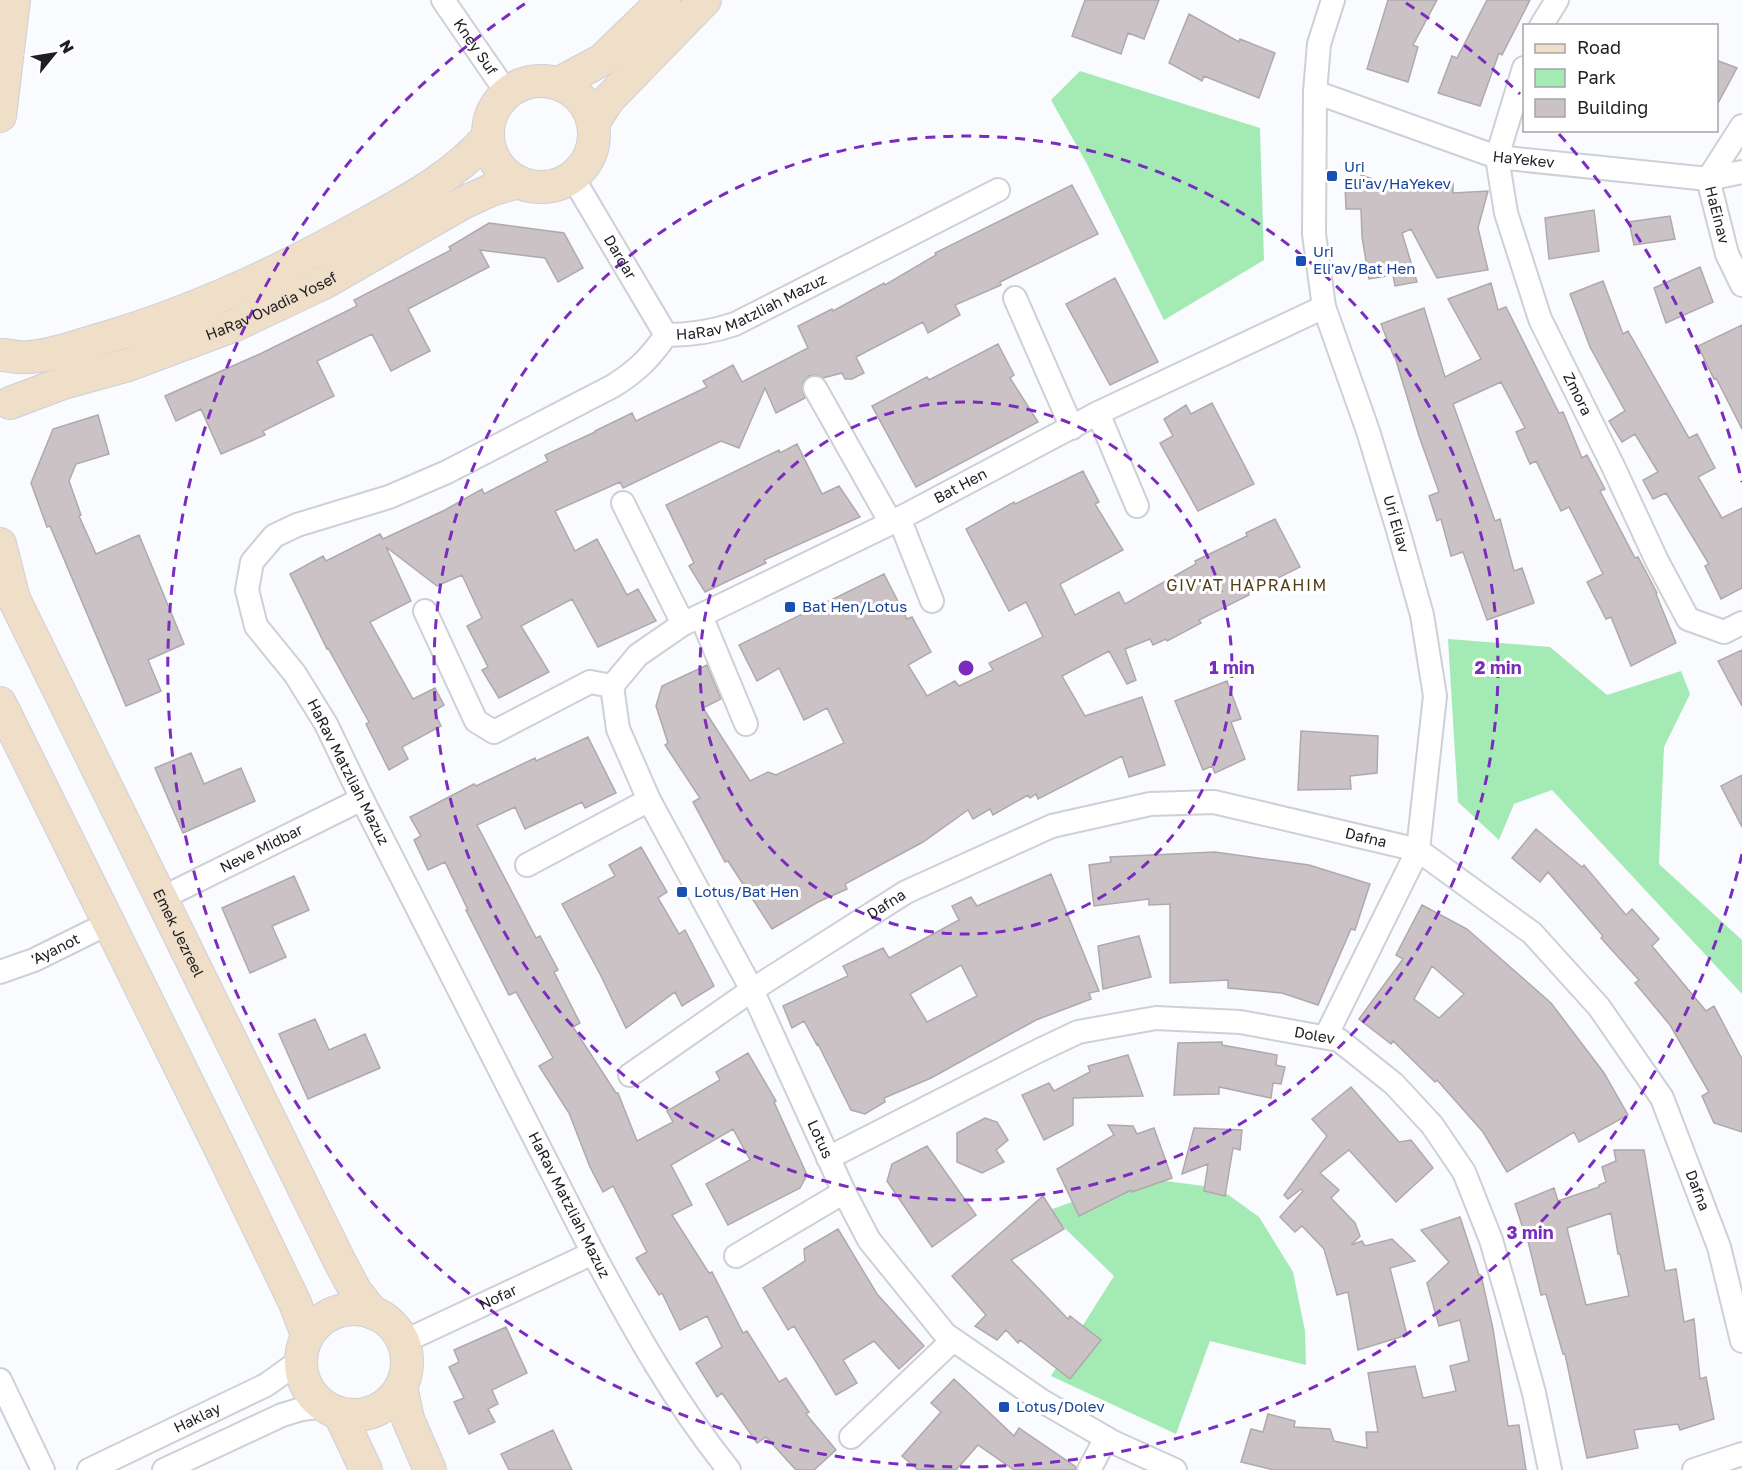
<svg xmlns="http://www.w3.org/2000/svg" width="1742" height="1470" viewBox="0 0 1742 1470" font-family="'Golos Text',sans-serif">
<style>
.green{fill:#a4eab4}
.building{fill:#cac2c5;stroke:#b0a9ac;stroke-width:1.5;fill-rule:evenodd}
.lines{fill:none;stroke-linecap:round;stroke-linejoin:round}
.street-casing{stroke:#ced0d7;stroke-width:26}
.secondary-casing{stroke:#ced0d7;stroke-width:34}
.street{stroke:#fff;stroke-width:22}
.secondary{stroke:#efdec8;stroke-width:32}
.ring{fill:none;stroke:#7b2cbf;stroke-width:3;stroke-dasharray:10 8}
.transit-dot{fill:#1a4fb4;stroke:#fff;stroke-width:2}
.labels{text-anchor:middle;stroke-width:6;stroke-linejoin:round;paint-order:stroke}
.street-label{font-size:15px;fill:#1e1f22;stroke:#fff}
.transit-label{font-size:15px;fill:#164399;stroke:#fff;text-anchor:start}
.neighbourhood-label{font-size:16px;letter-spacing:1.5px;fill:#513f18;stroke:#fff}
.centre{fill:#7b2cbf;stroke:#fff;stroke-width:3}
.ring-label{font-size:18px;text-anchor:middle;font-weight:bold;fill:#7b2cbf;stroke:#fff;stroke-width:6;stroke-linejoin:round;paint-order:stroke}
</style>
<rect width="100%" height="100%" fill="#f9fbff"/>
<path class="green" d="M1080 71 1260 128 1264 260 1164 320 1087 164 1051 100Z
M1448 639 1550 647 1607 695 1681 671 1690 694 1664 747 1659 864 1742 940V994L1552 790 1514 804 1499 840 1458 802Z
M1166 1181 1219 1188 1259 1217 1293 1272 1305 1331 1306 1365 1210 1341 1176 1434 1051 1376 1114 1276 1047 1211 1102 1191Z"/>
<path class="building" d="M1085 0H1159L1144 39 1128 33 1121 54 1072 36Z
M1388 0H1437L1413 45 1418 47 1408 82 1367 69Z
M1487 0H1530L1502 55 1499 53 1480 106 1438 93 1452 56 1457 58Z
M1189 14 1239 42 1240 39 1275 53 1259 98 1204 76 1202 81 1169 63Z
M1716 60 1737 68 1716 107Z
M1361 175 1403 189V188L1453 183V193L1488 191 1478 228 1488 270 1437 278 1411 229 1402 233 1417 282 1395 286 1393 275 1369 279 1362 237 1361 209H1346L1345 185 1361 186Z
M1072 185 1098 234 1000 282 1001 285 955 305 960 315 928 333 923 322 856 357 864 373 852 379H845L842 373 823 378 816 375 809 376 804 381 802 387 805 398 776 413 765 388 739 448 721 441 623 488 620 482 555 511 575 551 597 539 627 595 638 589 656 621 598 647 572 599 521 626 549 672 499 698 482 670 488 667 467 626 482 618 462 575 437 586 386 547 411 601 370 622 413 699 435 688 444 705 434 711 441 726 402 747 408 759 389 770 366 724 369 722 328 648 327 649 290 574 323 556 326 561 380 534 383 539 445 510 482 489 484 494 548 461 545 455 595 432V431L632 413 636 421 707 387 703 381 733 365 742 382 808 348 798 326 832 309 833 311 884 283 885 285 936 255 935 253Z
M1594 210 1599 251 1549 259 1545 218Z
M1670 216 1675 239 1634 245 1629 222Z
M489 223 564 233 583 268 558 282 545 258 480 250 489 267 408 309 430 351 391 371 372 334 317 361 334 396 263 431 265 435 221 454 201 409 176 421 165 396 262 353 357 306 354 300 451 250 449 247Z
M1700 267 1713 302 1666 323 1654 288Z
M1115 278 1158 362 1110 385 1066 304Z
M1603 281 1623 334 1628 331 1689 438 1697 434 1715 468 1698 477 1722 518 1742 508V588L1721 599 1705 566 1709 564 1666 493 1653 499 1643 480 1658 472 1635 434 1622 442 1609 421 1625 411 1590 347 1570 294Z
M1491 283 1498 310 1506 307 1559 413 1563 412 1582 458 1587 455 1605 489 1600 491 1635 558 1638 557 1657 593 1656 594 1676 643 1631 666 1611 617 1606 619 1587 582 1603 574 1569 507 1561 511 1536 461 1530 464 1516 432 1525 428 1501 382 1453 404 1495 521 1500 519 1514 571 1522 568 1534 603 1487 620 1463 552 1451 556 1441 519 1437 521 1429 496 1439 492 1419 436 1395 357H1394L1381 324 1424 308 1445 377 1481 359 1448 299Z
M1742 325V429L1716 378 1714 379 1698 346Z
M998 344 1014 375 1010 378 1038 422 916 487 872 406 927 377 929 380Z
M1212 403 1254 484 1198 511 1160 443 1173 436 1164 419 1186 405 1191 414Z
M98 415 109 454 76 464 69 481 81 515 79 516 96 554 139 535 184 644 148 660 161 691 126 706 50 526 47 527 31 483 53 429Z
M797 444 822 494 839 486 860 517 764 560 766 563 705 592 689 566 694 563 666 505 779 450 780 453Z
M1083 471 1099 502 1095 504 1123 550 1060 584 1075 615 1119 592 1125 604 1196 564 1195 561 1247 536 1246 533 1275 519 1300 567 1248 593 1249 595 1199 620 1201 623 1167 641 1166 639 1153 645 1150 639 1125 649 1136 680 1127 684 1109 651 1062 676 1085 716 1142 697 1165 765 1129 777 1122 756 1038 799 1036 794 1030 798 1028 795 993 815 990 809 973 819 968 810 923 842 845 884 847 889 818 902 772 929 728 861 725 862 693 802 700 798 665 745 668 743 656 706 662 686 707 665 721 699 703 708 750 781 768 772 776 775 844 743 827 708 804 720 779 668 757 681 739 645 884 574 907 619 912 617 931 652 908 665 927 696 955 681 959 686 993 670 989 663 1043 637 1026 602 1009 611 966 529 1014 502 1015 504Z
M1742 650V706L1718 661Z
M1227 681 1241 719 1231 722 1245 759 1215 773 1212 766 1203 770 1175 701Z
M1301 731 1378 736 1377 773 1350 776 1351 789 1298 790Z
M588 737 616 793 585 808 582 802 525 829 515 807 477 825 536 938 540 936 558 970 554 972 580 1023 573 1027 616 1093H618L637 1141 673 1122 667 1111 720 1080 716 1072 748 1053 776 1101 774 1102 807 1175 800 1188 728 1225 706 1184 750 1160 733 1129 671 1165 692 1205 672 1215 709 1273 712 1272 743 1333 747 1331 779 1382 786 1378 809 1412 806 1414 836 1450 814 1470H796L766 1437 757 1443 722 1393 717 1397 696 1363 722 1347 707 1316 680 1330 662 1293 659 1295 636 1258 647 1252 613 1186 603 1192 590 1167 569 1113 539 1066 553 1058 516 992 509 995 466 910H468L445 862 428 870 414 840 421 836 410 817 474 784 476 786 535 758 536 761Z
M191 753 204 784 241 768 255 801 183 833 155 768Z
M1742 775V827L1721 786Z
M1536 829 1582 867 1584 865 1626 915 1632 909 1659 939 1652 946 1706 1011 1714 1006 1742 1059V1132L1714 1123 1702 1096 1709 1092 1670 1025 1635 983 1639 980 1601 938 1603 936 1548 872 1540 882 1512 858Z
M641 847 667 892 658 898 679 934 685 930 714 986 682 1006 675 992 626 1028 600 974 562 904 615 876 609 865Z
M1215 852 1309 865 1370 884 1355 930 1351 929 1318 1005 1282 993 1228 988V980L1170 983V904L1149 905V899L1094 906 1089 865 1111 862 1110 857Z
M1051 874 1099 991 1089 993 1091 999 1036 1020 931 1078 884 1098 885 1102 865 1114 851 1110 818 1044 817 1045 804 1021 792 1028 783 1006 848 976 843 966 883 948 889 958 959 920 952 906 971 897 977 906ZM961 965 977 996 927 1022 910 994Z
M294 876 309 910 272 926 286 957 250 973 222 908Z
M1422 905 1467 929 1551 1003 1604 1073 1628 1115 1579 1142 1574 1132 1507 1172 1483 1132 1437 1080 1435 1082 1393 1041 1391 1044 1359 1019 1403 959 1396 955ZM1432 966 1464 994 1439 1018 1414 999Z
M1139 936 1151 977 1103 989 1098 946Z
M315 1019 329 1050 365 1034 380 1068 308 1099 279 1034Z
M1222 1042V1045L1277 1055 1276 1065 1285 1067 1281 1084 1273 1083 1271 1098 1219 1087V1094L1174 1095 1178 1043Z
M1128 1055 1143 1096 1073 1098V1125L1044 1140 1022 1095 1049 1083 1054 1091 1090 1072 1088 1066Z
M1351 1087 1399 1142 1411 1140 1433 1168 1396 1202 1349 1150 1320 1173 1339 1190 1331 1198 1355 1223 1360 1236 1351 1245 1362 1241 1365 1246 1392 1239 1415 1261 1390 1268 1407 1335 1358 1350 1348 1292 1337 1295 1324 1249 1302 1226 1295 1232 1280 1217 1303 1191 1301 1189 1288 1199 1284 1195 1327 1136 1312 1119Z
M985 1118 997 1122 1008 1140 996 1150 1004 1162 982 1173 957 1162V1133Z
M1108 1125 1133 1126 1137 1134 1154 1128 1172 1178 1132 1192 1131 1190 1079 1216 1057 1169 1114 1135Z
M1194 1128 1242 1130 1240 1150 1233 1148 1225 1196 1204 1191 1208 1164 1182 1174Z
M927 1146 976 1215 932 1247 887 1181 892 1164Z
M1614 1150H1644L1665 1271 1676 1269 1684 1322 1694 1319 1700 1379 1706 1377 1714 1419 1680 1430 1678 1424 1634 1430 1638 1448 1587 1458 1565 1354H1563L1546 1294 1541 1295 1528 1241H1527L1515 1204 1554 1188 1558 1201 1599 1187V1185L1606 1182 1602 1167 1616 1161ZM1611 1213 1618 1254H1620L1629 1296 1586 1305 1567 1228Z
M1043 1196 1064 1229 1011 1260 1068 1319 1070 1316 1101 1340 1070 1379 1020 1340 1018 1343 1006 1330 997 1340 975 1326 986 1315 952 1276Z
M1460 1217 1479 1275H1481L1493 1329 1508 1426 1519 1425 1526 1470H1274L1241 1462 1251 1429 1263 1432 1268 1414 1295 1421 1294 1427 1330 1429 1334 1441 1367 1448 1366 1432H1378L1368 1373 1415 1366 1423 1398 1456 1391 1450 1366 1469 1361 1460 1320 1439 1326 1427 1283 1449 1262 1421 1230Z
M838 1229 877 1294 924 1346 899 1369 874 1341 843 1360 857 1383 836 1395 794 1326 788 1330 763 1288 805 1261 804 1249Z
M506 1327 527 1373 492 1390 498 1404 488 1409 495 1422 469 1434 454 1402 464 1398 449 1367 459 1362 454 1350Z
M954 1379 1014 1436 1019 1428 1076 1467V1470H1014L978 1445 956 1470H918L902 1456 941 1412 931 1403Z
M553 1430 572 1470H509L501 1454Z"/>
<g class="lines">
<g class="street-casing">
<g id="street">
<path id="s1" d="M443 0 507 93"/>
<path d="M1541 26 1557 0"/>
<path id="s2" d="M1524 68 1497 157 1506 213 1540 319 1612 464 1657 561 1688 619 1724 632 1742 623"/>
<path id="s3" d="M1315 92 1497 157 1708 179 1742 172"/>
<path id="s4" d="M1742 126 1708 179 1727 254 1742 285"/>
<path id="s5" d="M573 178 666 335"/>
<path d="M1015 298 1072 428"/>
<path d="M815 388 891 523"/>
<path d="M1098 413 1137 506"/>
<path d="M623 503 683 624"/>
<path d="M899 518 932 601"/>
<path d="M425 611 476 721 494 732 590 682 612 686"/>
<path d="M701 616 746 724"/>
<path id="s6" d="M612 686 618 729 649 800 752 990 844 1192 869 1240 945 1334 1042 1401 1113 1442 1175 1470"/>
<path id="s7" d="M612 686 638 655 683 624 891 523 1098 413 1324 307"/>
<path d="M527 865 649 800"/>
<path id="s8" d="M162 898 362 799"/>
<path id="s9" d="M0 972 34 960 109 923"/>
<path d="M1326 1036 1418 850 1435 696 1422 615 1398 530 1368 431 1324 307 1314 234 1315 92 1319 44 1333 0"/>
<path id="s10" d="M630 1075 752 990 906 892 1052 826 1150 804 1214 802 1418 850 1532 933 1599 1007 1662 1098 1719 1247 1742 1341"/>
<path id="s11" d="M828 1158 1038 1051 1078 1032 1156 1018 1240 1022 1339 1040 1394 1084 1432 1125 1464 1172 1491 1240 1511 1309 1534 1393 1550 1470"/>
<path d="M736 1256 844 1192"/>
<path id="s12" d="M403 1342 593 1253"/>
<path d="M0 1380 43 1470"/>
<path d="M851 1437 953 1340"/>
<path id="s13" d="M89 1470 266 1385 301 1360"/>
<path d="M164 1470 282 1415 302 1409 324 1406"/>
<path id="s14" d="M729 1470C675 1403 634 1329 593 1253L362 799 326 724 295 674 256 626 247 590 252 562 274 536 297 525 389 497 447 472 613 386C637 371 650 358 666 335 691 335 712 332 735 324L998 190"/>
<path d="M1089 1470 1106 1438"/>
<path d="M1694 1470 1742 1454"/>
</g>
</g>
<g class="secondary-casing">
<g id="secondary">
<circle cx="541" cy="134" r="53"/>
<path d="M559 83 602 60 664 0"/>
<path d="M0 116 14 0"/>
<path d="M594 122 608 100 705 0"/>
<path d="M3 355C12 356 22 358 30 357 54 355 78 346 101 339 194 312 282 271 367 223 411 199 455 175 488 137"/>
<path id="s15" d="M10 403 63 383 128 365 235 325 324 283 463 203 491 190 519 182"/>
<path id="s16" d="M0 544 14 599 339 1260 356 1292 373 1313"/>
<path d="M0 703 219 1146 295 1303 307 1335"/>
<circle cx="354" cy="1362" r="53"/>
<path d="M401 1386 408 1419 430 1470"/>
<path d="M340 1415 366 1470"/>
</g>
</g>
<use href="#street" class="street"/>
<use href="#secondary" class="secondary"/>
</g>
<g class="ring">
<circle cx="966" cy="668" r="266"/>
<circle cx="966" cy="668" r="532"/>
<path d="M1742 854A798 798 0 1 1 526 3M1406 3A798 798 0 0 1 1520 94M1559 134A798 798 0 0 1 1742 482"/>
</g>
<g class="transit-dot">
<rect x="1326" y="170" width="12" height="12" rx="3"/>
<rect x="1295" y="255" width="12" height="12" rx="3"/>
<rect x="784" y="601" width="12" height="12" rx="3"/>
<rect x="676" y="886" width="12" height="12" rx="3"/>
<rect x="998" y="1401" width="12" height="12" rx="3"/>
</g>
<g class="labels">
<g class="street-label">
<text dy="5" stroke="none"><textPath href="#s1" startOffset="57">Kney Suf</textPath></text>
<text dy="5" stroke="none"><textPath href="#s3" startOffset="220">HaYekev</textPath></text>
<text dy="5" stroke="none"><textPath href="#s4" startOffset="100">HaEinav</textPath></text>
<text dy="5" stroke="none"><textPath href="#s5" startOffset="92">Dardar</textPath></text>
<text dy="5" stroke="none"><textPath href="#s14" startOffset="1606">HaRav Matzliah Mazuz</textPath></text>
<text dy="5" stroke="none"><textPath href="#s15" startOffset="279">HaRav Ovadia Yosef</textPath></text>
<text dy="5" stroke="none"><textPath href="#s2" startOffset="345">Zmora</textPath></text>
<text dy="5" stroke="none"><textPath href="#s7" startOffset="405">Bat Hen</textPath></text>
<text transform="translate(1396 524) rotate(74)" y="5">Uri Eliav</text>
<text transform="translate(348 772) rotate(63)" y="5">HaRav Matzliah Mazuz</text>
<text dy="5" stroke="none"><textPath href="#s10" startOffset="812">Dafna</textPath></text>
<text dy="5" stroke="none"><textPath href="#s8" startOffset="111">Neve Midbar</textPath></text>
<text dy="5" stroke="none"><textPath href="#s10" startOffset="308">Dafna</textPath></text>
<text dy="5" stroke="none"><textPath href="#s16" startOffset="429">Emek Jezreel</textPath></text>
<text dy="5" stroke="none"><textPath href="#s9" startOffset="60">'Ayanot</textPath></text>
<text dy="5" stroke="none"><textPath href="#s11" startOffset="519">Dolev</textPath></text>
<text dy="5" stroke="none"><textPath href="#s6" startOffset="501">Lotus</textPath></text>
<text dy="5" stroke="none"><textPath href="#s10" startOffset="1316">Dafna</textPath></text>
<text transform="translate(569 1205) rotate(63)" y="5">HaRav Matzliah Mazuz</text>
<text dy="5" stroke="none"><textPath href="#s12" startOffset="105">Nofar</textPath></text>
<text dy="5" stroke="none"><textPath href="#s13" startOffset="120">Haklay</textPath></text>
</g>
<g class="transit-label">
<text x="1344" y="172">Uri<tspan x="1344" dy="17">Eli'av/HaYekev</tspan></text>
<text x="1313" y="257">Uri<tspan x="1313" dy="17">Eli'av/Bat Hen</tspan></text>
<text x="802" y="612">Bat Hen/Lotus</text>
<text x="694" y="897">Lotus/Bat Hen</text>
<text x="1016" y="1412">Lotus/Dolev</text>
</g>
<g class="neighbourhood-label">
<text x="1247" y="591">GIV'AT HAPRAHIM</text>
</g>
</g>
<circle cx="966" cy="668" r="9" class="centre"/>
<g class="ring-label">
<text x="1232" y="674">1 min</text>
<text x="1498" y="674">2 min</text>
<text x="1530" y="1239">3 min</text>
</g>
<rect x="1523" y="24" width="195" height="108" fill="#ffffff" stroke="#a5a5a7" stroke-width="1.5"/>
<rect x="1535" y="44" width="30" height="9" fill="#efdec8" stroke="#a5a5a7" stroke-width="1.5"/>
<text x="1577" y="54" font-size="18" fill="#1e1f22">Road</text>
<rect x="1535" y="69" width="30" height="18" fill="#a4eab4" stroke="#a5a5a7" stroke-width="1.5"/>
<text x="1577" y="84" font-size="18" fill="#1e1f22">Park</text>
<rect x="1535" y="99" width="30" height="18" fill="#cac2c5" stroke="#a5a5a7" stroke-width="1.5"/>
<text x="1577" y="114" font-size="18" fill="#1e1f22">Building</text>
<g transform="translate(54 54) rotate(60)" stroke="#ffffff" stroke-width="4.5" paint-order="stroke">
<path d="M0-4.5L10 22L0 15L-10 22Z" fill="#1e1f22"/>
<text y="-9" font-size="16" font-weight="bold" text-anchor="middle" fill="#1e1f22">N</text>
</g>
</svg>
